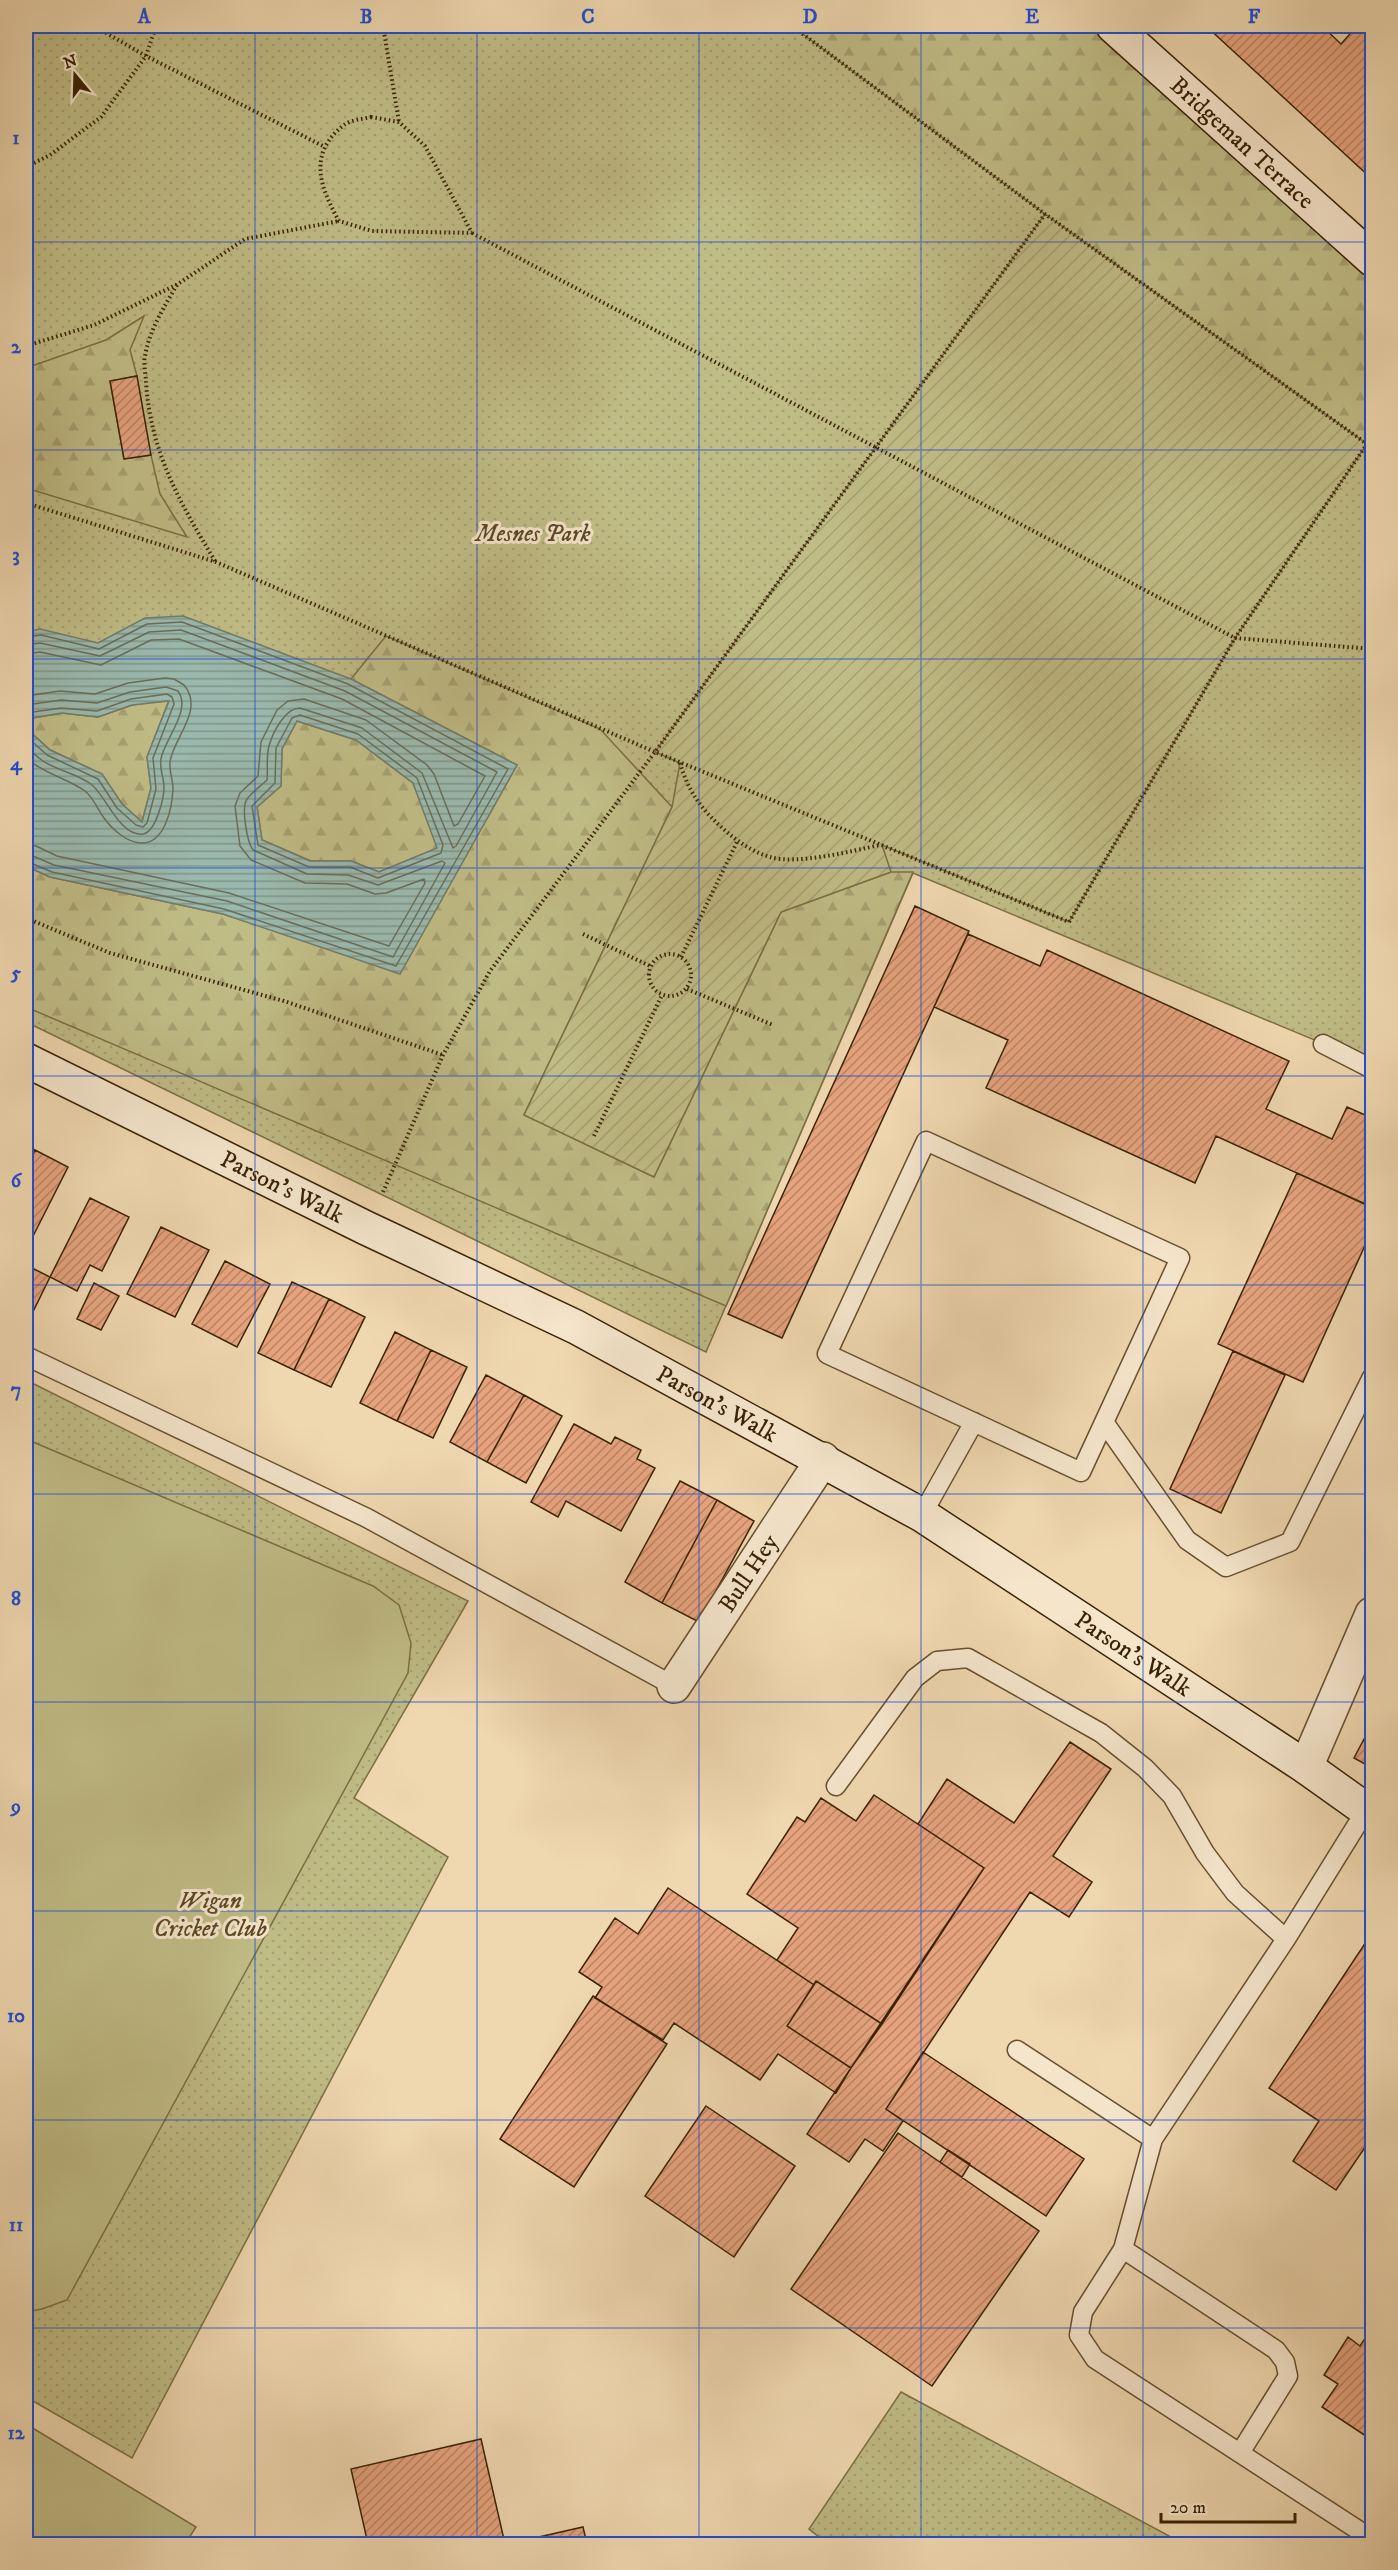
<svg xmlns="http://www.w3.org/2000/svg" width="1398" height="2570" viewBox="0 0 1398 2570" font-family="'IM FELL DW Pica',serif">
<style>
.grass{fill:url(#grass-dots);stroke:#7c6f44;stroke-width:1.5}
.forest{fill:url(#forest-firs);stroke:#7c6f44;stroke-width:1.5}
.garden{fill:url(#garden-furrows);stroke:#7c6f44;stroke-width:1.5}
.pitch{fill:#c0bc86;stroke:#7c6f44;stroke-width:1.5}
.water{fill:url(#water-rules);stroke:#737d6a;stroke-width:1.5;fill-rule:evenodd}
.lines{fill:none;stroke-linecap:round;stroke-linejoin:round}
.shore{stroke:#6a6e58;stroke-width:1.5}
.building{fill:url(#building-hatch);stroke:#392203;stroke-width:1.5}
.service-casing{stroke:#664f2e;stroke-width:21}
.minor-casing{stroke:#664f2e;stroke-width:36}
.secondary-casing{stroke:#392203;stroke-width:36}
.path{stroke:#392203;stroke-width:4;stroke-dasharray:1.5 3;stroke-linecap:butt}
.service{stroke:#f5e5cb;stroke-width:18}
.minor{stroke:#f5e5cb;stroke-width:33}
.secondary{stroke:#f5e5cb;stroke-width:33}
.grid{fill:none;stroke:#1d4ed8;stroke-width:1.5;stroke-opacity:0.55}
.labels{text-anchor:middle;stroke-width:6;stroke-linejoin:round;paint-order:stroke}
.street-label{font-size:24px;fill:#392203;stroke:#f5e5cb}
.park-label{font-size:24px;font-style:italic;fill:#5b4824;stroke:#f5e5cb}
.neatline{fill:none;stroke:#1d4ed8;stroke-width:2}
.grid-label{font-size:20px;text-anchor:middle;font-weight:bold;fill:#1d4ed8}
</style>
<defs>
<pattern id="grass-dots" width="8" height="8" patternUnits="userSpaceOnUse" patternTransform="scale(1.5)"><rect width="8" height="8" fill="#c0bc86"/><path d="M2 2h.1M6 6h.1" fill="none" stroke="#a6a172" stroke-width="1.8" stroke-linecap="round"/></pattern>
<pattern id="forest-firs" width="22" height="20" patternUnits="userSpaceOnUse" patternTransform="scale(1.5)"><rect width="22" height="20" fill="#c0bc86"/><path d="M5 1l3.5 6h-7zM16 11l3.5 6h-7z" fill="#a6a172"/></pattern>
<pattern id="garden-furrows" width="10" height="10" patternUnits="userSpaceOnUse" patternTransform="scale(1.5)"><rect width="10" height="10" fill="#c0bc86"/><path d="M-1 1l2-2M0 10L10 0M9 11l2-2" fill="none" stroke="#a6a172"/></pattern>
<pattern id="water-rules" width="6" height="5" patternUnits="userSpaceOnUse" patternTransform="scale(1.5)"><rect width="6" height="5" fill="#9ab9ae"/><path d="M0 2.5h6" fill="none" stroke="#7f968b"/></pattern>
<pattern id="building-hatch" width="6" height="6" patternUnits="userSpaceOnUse" patternTransform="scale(1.5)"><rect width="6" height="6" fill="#e6a37e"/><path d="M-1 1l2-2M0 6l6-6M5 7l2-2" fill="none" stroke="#bb8465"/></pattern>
</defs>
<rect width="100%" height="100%" fill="#efd7af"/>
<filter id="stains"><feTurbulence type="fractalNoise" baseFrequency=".00333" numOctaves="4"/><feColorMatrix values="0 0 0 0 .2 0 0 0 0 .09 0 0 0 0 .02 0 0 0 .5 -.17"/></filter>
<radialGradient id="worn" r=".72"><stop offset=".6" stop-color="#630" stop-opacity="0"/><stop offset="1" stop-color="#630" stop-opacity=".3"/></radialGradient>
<path class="grass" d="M26 26H1091L1372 271V1064L913 873 706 1352 26 1022Z
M26 1380 468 1601 354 1798 448 1857 132 2458 26 2397Z
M901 2392 1184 2544H828L809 2529Z"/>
<path class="forest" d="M792 26H1091L1372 271V451L1367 444 1045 214Z
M144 316 130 350 137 376 110 381 124 459 151 455 160 494 187 537 26 488V368L106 340Z
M386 636 600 729 672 807 524 1115 654 1177 781 912 891 872H913L726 1306 26 1007V866L50 877 223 914 400 973 517 765 351 679Z
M169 700 147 757 151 788 142 822 122 804 102 774 50 750 26 728V719L62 713 98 717 132 705Z
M297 721 356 740 413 783 438 848 379 872 351 861H311L262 840 257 807 281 786 282 749Z"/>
<path class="garden" d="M1045 214 1367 444 1235 638 1069 922 882 845 891 872 781 912 654 1177 524 1115 672 807 680 763 655 752Z"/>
<path class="pitch" d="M26 1439 373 1586 399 1605 411 1643 408 1673 67 2300 42 2309 26 2312Z
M26 2424 196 2527 185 2544H26Z"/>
<path class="water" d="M183 616 351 679 517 765 400 974 223 914 50 877 26 866V728L50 750 102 774 122 804 142 822 151 788 147 757 169 701 132 705 98 717 62 713 26 719V632L40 629 98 643 145 618ZM297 721 356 740 413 783 437 848 379 872 351 861H310L262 840 257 807 281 786 282 749Z"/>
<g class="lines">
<path class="shore" d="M26 637 41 635 99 649 147 624 182 622 348 684 508 769 396 966 224 909 52 872 26 861
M26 645 40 643 100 656 149 632 181 630 345 691 497 772 456 846 453 848 422 773 362 728 300 708C285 708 273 732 269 746 266 756 268 769 267 780 261 786 252 792 247 799 241 808 247 842 253 850L307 874 348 875 378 885 442 861 445 863 393 957 227 901 54 865 26 853
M26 654 40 652 101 665 151 640 179 639 342 699 485 776 458 824 454 826 434 774 427 765 366 720 304 699 288 701 277 710 261 742 258 776 240 793 235 806 240 846 251 860 305 883 347 884 375 894 386 893 424 879 425 883 389 946 229 893 57 856 36 846 26 844
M26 696 60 691 95 694 128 683 165 678 174 679 184 685C205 710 173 738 170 762 169 771 173 780 173 789 172 808 165 844 141 843 127 843 111 828 104 818 98 810 93 797 85 791 67 778 44 774 26 758
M26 705 61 700 97 703 130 692 166 687 178 691C192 710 164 740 161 759 159 768 164 778 164 787 164 798 156 832 143 834 120 837 106 796 92 785 79 774 58 771 43 761 37 757 31 751 26 746
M26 713 61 708 97 711 131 699 167 694 172 697 174 704 153 758 156 789 147 823 143 827 136 825 117 808 98 779 47 755 26 736
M300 715 358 734 417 778 443 845 441 853 378 878 350 867H309L258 845 252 806 275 783 276 748 292 718Z"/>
</g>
<path class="building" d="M1206 26H1322L1341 44 1357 26H1372V179Z
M137 376 151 455 124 459 110 381Z
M915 906 969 931 782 1338 728 1314Z
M968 934 1040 966 1047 950 1289 1061 1266 1109 1332 1139 1347 1107 1372 1118 1371 1207 1216 1136 1195 1183 986 1088 1008 1040 934 1007Z
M26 1145 35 1150 26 1168Z
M35 1150 68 1167 26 1250V1168Z
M1297 1173 1372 1207V1230L1303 1382 1218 1344Z
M90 1198 129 1217 102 1271 90 1265 77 1291 50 1277Z
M161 1227 209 1250 175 1317 127 1294Z
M225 1261 270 1284 237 1347 192 1324Z
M28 1266 50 1277 26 1326V1271Z
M292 1282 329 1299 294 1370 258 1353Z
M94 1283 119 1296 101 1330 77 1319Z
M329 1299 365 1317 331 1387 294 1370Z
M395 1332 431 1350 397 1421 360 1403Z
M431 1350 467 1367 433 1438 397 1421Z
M1233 1351 1285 1375 1221 1513 1170 1489Z
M486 1375 524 1395 487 1462 450 1442Z
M524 1395 562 1416 526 1483 487 1462Z
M574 1424 611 1444 615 1437 641 1450 637 1459 655 1468 621 1531 566 1501 558 1517 531 1502Z
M680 1481 717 1500 662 1603 625 1582Z
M717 1500 754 1521 699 1622 662 1603Z
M1372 1724V1768L1354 1758Z
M1070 1742 1111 1769 1053 1856 1092 1882 1069 1917 1030 1892 886 2109 903 2121 883 2151 865 2139 849 2162 807 2134 984 1868 918 1824 947 1779 1014 1823Z
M874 1795 984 1868 882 2024 816 1981 814 1985 777 1960 798 1928 747 1894 797 1817 805 1822 821 1798 856 1821Z
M668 1888 814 1985 787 2026 851 2068 836 2093 778 2054 760 2080 674 2023 663 2040 595 1998 602 1987 579 1972 615 1918 638 1934Z
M1372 1933V2137L1336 2190 1293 2161 1319 2121 1269 2088Z
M816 1981 882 2024 851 2068 787 2026Z
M593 1996 667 2044 574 2187 500 2139Z
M923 2052 1084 2159 1046 2216 886 2109Z
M706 2106 795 2166 734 2257 645 2196Z
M898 2133 1039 2231 932 2386 791 2289Z
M948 2150 970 2164 962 2177 940 2162Z
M1372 2328V2440L1322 2407 1338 2384 1324 2375 1348 2337 1360 2346Z
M481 2439 505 2544H368L351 2469Z
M583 2527 587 2544H508Z"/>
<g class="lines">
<g class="service-casing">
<path id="service" d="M1323 1044 1372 1069
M926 1141 1180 1258 1081 1472 827 1354Z
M26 1356 367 1518 674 1686
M1104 1422 1187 1540 1226 1567 1290 1542 1372 1377
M922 1515 974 1422
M836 1786 915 1678 937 1661 968 1658 1101 1733 1145 1768 1172 1796 1205 1853 1235 1893 1286 1939
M1366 1810 1286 1939 1153 2139 1123 2249 1083 2312 1079 2335 1095 2359 1372 2539
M1017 2050 1153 2139
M1123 2249 1276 2350 1285 2362 1288 2376 1240 2453"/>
</g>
<g class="minor-casing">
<g id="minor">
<path id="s1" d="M674 1686 823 1459"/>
<path d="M1306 1767 1372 1614"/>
</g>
</g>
<g class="secondary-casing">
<g id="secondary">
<path id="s2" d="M1113 26 1372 259"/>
<path id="s3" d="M26 1060 366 1228 576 1327 922 1515 1306 1767 1372 1814"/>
</g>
</g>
<path class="path" d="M94 26 146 56 325 147
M383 26 399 122
M371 117 399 122 425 146 472 233 372 231 339 221C320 187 307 154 344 125 350 120 363 119 371 117Z
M26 167 50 155 101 117 146 56 156 26
M472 233 1235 638 1372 649
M177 285C164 307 149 331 145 356 143 364 146 375 146 383 151 453 180 503 215 561
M26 346 94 325 178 284 245 239 339 221
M26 503 216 562 655 752 1069 922 1235 638 1367 444 1045 214 792 26
M680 763C688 790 699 806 719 825 734 839 750 851 770 857 797 865 852 851 880 845
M26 918 110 953 284 1001 443 1055
M583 934 650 966
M649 975a21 21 0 1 1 42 0a21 21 0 1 1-42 0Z
M681 957 737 842
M687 989 773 1025
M594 1136 662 995
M383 1192 443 1055 490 971 655 752 1045 214"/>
<use href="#service" class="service"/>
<use href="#minor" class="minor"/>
<use href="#secondary" class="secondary"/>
</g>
<path class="grid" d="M255 26V2544M477 26V2544M699 26V2544M921 26V2544M1143 26V2544M26 242H1372M26 450H1372M26 659H1372M26 868H1372M26 1076H1372M26 1285H1372M26 1494H1372M26 1702H1372M26 1911H1372M26 2120H1372M26 2328H1372"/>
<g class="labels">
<g class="street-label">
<text dy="8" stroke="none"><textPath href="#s2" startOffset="174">Bridgeman Terrace</textPath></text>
<text dy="8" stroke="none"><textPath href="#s3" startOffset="286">Parson's Walk</textPath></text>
<text dy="8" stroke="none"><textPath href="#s3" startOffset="772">Parson's Walk</textPath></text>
<text dy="8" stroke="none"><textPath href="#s1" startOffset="135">Bull Hey</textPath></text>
<text dy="8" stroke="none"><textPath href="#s3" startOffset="1258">Parson's Walk</textPath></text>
</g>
<g class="park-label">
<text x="533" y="541">Mesnes Park</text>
<text x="210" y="1908">Wigan<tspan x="210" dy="28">Cricket Club</tspan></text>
</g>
</g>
<rect width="1398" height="2570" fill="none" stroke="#efd7af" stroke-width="66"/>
<g transform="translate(75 75) rotate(341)" stroke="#f5e5cb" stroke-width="4.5" paint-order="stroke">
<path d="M0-4.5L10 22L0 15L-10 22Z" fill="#392203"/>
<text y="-9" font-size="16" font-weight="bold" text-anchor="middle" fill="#392203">N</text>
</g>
<path d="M1161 2513v9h134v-9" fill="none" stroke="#392203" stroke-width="3"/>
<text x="1170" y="2513" font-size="18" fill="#392203" stroke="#f5e5cb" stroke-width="4.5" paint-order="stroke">20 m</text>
<rect x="33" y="33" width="1332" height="2504" class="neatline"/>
<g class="grid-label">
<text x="144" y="23">A</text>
<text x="366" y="23">B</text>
<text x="588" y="23">C</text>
<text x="810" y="23">D</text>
<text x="1032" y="23">E</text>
<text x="1254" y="23">F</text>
<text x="16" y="144">1</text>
<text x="16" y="353">2</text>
<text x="16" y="561">3</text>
<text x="16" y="770">4</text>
<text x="16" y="979">5</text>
<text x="16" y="1187">6</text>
<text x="16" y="1396">7</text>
<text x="16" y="1605">8</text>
<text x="16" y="1813">9</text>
<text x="16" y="2022">10</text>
<text x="16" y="2231">11</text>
<text x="16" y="2439">12</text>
</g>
<rect width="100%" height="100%" filter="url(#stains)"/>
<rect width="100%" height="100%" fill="url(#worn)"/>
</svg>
